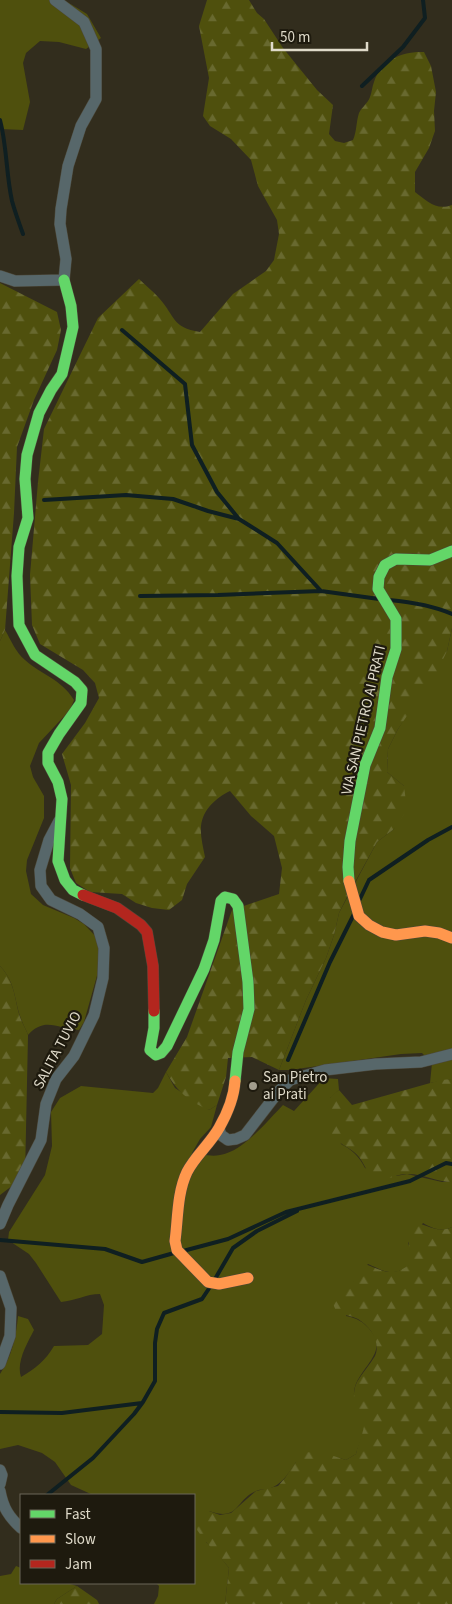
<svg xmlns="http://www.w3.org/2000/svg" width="452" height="1604" viewBox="0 0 452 1604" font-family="'Source Sans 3',sans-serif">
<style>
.grass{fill:#4f500d}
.forest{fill:url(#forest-firs)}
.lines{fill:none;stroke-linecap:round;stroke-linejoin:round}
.stream{stroke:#0f1f21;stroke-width:4}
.street-casing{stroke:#4c483a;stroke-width:12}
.fast-casing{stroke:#4c483a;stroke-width:12}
.slow-casing{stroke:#4c483a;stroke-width:12}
.jam-casing{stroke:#4c483a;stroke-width:12}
.street{stroke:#57676a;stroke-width:11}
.fast{stroke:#63d668;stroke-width:11}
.slow{stroke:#ff974d;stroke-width:11}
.jam{stroke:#b3261e;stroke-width:11}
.poi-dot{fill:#a29d8d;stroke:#1e1a0e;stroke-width:2}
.labels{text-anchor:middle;stroke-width:4.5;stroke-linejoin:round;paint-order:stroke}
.street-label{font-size:15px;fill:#dfdac9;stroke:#1e1a0e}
.poi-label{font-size:15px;fill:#dfdac9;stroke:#1e1a0e;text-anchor:start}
</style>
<defs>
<pattern id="forest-firs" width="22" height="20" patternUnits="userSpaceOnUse" patternTransform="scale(1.25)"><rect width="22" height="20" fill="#4f500d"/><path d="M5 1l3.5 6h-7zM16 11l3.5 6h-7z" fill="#68692f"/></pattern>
</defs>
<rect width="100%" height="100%" fill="#322d1d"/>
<path class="grass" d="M0 0H64L87 14 101 38 86 49 59 42 40 41 26 53 23 63 30 102 23 130 0 129Z
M452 628V1079L430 1083 432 1063 422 1053 401 1054 290 1070H279L306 1000 326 958 334 935 339 913 377 842 394 829 404 786 387 772 388 749 398 729 447 651Z
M5 630C11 640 16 653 25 660 42 675 61 679 74 700L70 710 39 743 30 766 33 777 44 796V818L27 860 26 871 31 894 43 905 74 918 84 924 99 940 100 965 84 1022 79 1030C58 1029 45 1016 28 1035 26 1029 22 1023 20 1016 14 997 15 982 0 966V641Z
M166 1072 175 1088 209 1110 217 1105 211 1127 200 1139 192 1153C201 1154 211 1157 220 1155 243 1152 267 1121 283 1105L294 1111 324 1078 338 1079 339 1090 330 1098 341 1144C352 1150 359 1156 365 1168L396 1176 407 1174 442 1182H452V1227C441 1232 434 1229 423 1223L408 1243 411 1253 410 1265C392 1277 386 1272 368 1264L354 1281 346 1316C357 1318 364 1322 371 1331 390 1354 355 1370 354 1393 353 1402 364 1411 365 1421 366 1428 358 1446 356 1454L346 1460 336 1457 296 1462C288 1474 282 1485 268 1489 264 1490 259 1489 256 1491 235 1500 239 1522 209 1511L206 1542 215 1550 229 1568 225 1604H154L158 1596 159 1586 156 1583H194V1495H93L71 1485 55 1462 42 1453 18 1445 0 1449V1374C12 1356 16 1337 18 1316L28 1319 34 1330C27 1344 16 1362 21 1377 36 1368 45 1361 54 1346L88 1345 102 1334 104 1305 100 1294C86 1294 75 1301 61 1302L36 1263 29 1254 8 1240 9 1232 45 1175 52 1146 51 1112 60 1098 81 1086 153 1093 158 1088Z
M16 1566 21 1568V1583H67L77 1586 57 1599 54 1604H0V1576L11 1574Z"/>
<path class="forest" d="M207 0H249L257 13 264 19 283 48 317 90 333 105 329 134 335 141 344 143 353 140C357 131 356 122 359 113 362 107 368 103 370 97 372 92 372 87 374 82 381 60 402 51 424 52L431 66 436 92 434 111 435 131 429 148 415 172V192C427 201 436 211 452 205V628L447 651 437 672 398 729 388 749 387 772 404 786 407 810 394 829 377 842 349 893 339 913 334 935 326 958 306 1000 279 1070 252 1057 228 1058 226 1077 217 1105 209 1110C188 1101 177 1091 166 1072L187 1037 232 910 279 894 282 868 274 836 251 816 230 791C216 798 203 809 201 826 200 835 203 847 205 857L187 884 182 900 169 910 152 908 136 903 122 894 90 892 76 883 70 868 71 785 62 754 85 723 99 698 95 683 83 670 40 644 32 625 30 575 38 482 44 429 98 318 139 279C145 285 153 291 159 298 176 317 171 327 200 332L233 294 266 271 274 260 279 234 277 220 258 186 251 160 231 139 210 126 203 116 209 78 199 26Z
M0 283 57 312 61 330 57 350 34 400 17 447 14 513 5 630 0 641Z
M0 966C15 982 14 997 20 1017 22 1023 26 1029 28 1035L25 1176 0 1195Z
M452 1079V1182C436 1182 422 1173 406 1174 395 1174 384 1184 373 1176 366 1172 364 1163 359 1157 353 1149 342 1146 335 1138 327 1130 324 1108 330 1098 332 1095 336 1092 339 1090L352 1105 441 1080Z
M412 1222C427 1224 437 1234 452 1227V1604H225L229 1568C218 1553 202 1541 194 1524L198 1514 209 1511 220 1515 231 1513 256 1491 278 1486 285 1478 302 1453C321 1450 329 1455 346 1460L356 1454C360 1433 373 1422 354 1405 354 1397 353 1390 357 1382 362 1373 370 1365 375 1356 381 1342 370 1326 358 1319 352 1316 343 1315 336 1311L332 1301 334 1290 354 1281 356 1261C379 1267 388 1280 409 1265 412 1248 404 1239 412 1222Z
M77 1586 97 1600 99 1604H54L57 1599Z"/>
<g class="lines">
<path class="stream" d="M362 86 403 47 425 18 423 0
M0 120C7 146 6 174 12 201 15 212 19 223 23 234
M122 330 185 384 192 445 217 492 239 519
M44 500 126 495 173 499 208 511 239 519 277 543 321 591
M140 596 218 595 321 591 379 599
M389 600C410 602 432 605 452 614
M359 901 369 880 428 840 452 827
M288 1060 330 962 354 914
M0 1240 105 1249 142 1262 174 1253
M183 1251 228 1239 286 1212 410 1181 446 1163 452 1164
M215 1279 233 1248 257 1231 297 1211
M0 1412 62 1413 142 1403
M47 1495 93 1458 134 1414 143 1402 155 1381V1343L157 1329 164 1313 202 1299 210 1287"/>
<g class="street-casing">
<path id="street" d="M0 276 15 281 64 280 66 259 60 224 61 209 68 166 81 126 96 99V49L84 22 55 0
M219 1129 221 1135 228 1140 236 1139 245 1135 279 1091 290 1080 325 1070 376 1064 421 1062 452 1054
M0 1224 8 1205 41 1140 46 1104 56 1079 74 1056 94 1015 103 978 104 948 98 927 80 914 51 900 41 886 40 870 49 840 59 821
M0 1276 11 1308 10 1336 0 1364
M0 1470 2 1475 0 1484
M0 1491C3 1508 9 1517 21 1528"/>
</g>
<g class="fast-casing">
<path id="fast" d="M64 280 71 306 73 327 62 374 51 390 39 413 27 455 25 479 28 518 19 547 17 576 19 625 35 655 75 682 82 690 81 703 59 734 48 753V763L58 782 62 799 58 861 65 880 73 890 83 895
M349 881 348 867 350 841 365 765 380 728 387 677 396 649V619L378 589 379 577 385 565 396 559 430 560 452 551
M154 1011V1028L150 1050 156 1055 161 1053 167 1046 204 969 214 940 221 901 225 897 233 899 238 906 248 982 249 1009 238 1052 235 1081"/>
</g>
<g class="slow-casing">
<path id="slow" d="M349 881 359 916 369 925 382 932 396 935 425 931 439 933 452 938
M235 1081C234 1097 227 1114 219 1128 210 1144 195 1156 187 1172 177 1193 178 1219 175 1241L177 1250 208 1282 219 1284 248 1278"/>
</g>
<g class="jam-casing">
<path id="jam" d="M83 895 117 908 141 925 147 932 153 966 154 1011"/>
</g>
<use href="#street" class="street"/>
<use href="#fast" class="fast"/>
<use href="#slow" class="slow"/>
<use href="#jam" class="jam"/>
</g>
<circle class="poi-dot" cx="253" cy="1086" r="5"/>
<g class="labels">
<g class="street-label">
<text transform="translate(363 720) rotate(-77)" y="5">VIA SAN PIETRO AI PRATI</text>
<text transform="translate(57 1050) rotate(-62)" y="5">SALITA TUVIO</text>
</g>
<g class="poi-label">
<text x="263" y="1082">San Pietro<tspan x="263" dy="17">ai Prati</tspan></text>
</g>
</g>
<rect x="20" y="1494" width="175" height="90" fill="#1e1a0e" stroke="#6b6759"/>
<rect x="30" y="1510" width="25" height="8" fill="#63d668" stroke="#6b6759"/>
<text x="65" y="1519" font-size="15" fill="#dfdac9">Fast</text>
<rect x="30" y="1535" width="25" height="8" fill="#ff974d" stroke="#6b6759"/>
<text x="65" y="1544" font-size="15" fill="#dfdac9">Slow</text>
<rect x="30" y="1560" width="25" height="8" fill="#b3261e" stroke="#6b6759"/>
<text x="65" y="1569" font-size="15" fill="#dfdac9">Jam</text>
<path d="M272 42v8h95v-8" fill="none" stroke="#dfdac9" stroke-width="2.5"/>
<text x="280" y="42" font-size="15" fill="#dfdac9" stroke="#1e1a0e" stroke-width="4" paint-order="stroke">50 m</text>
</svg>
